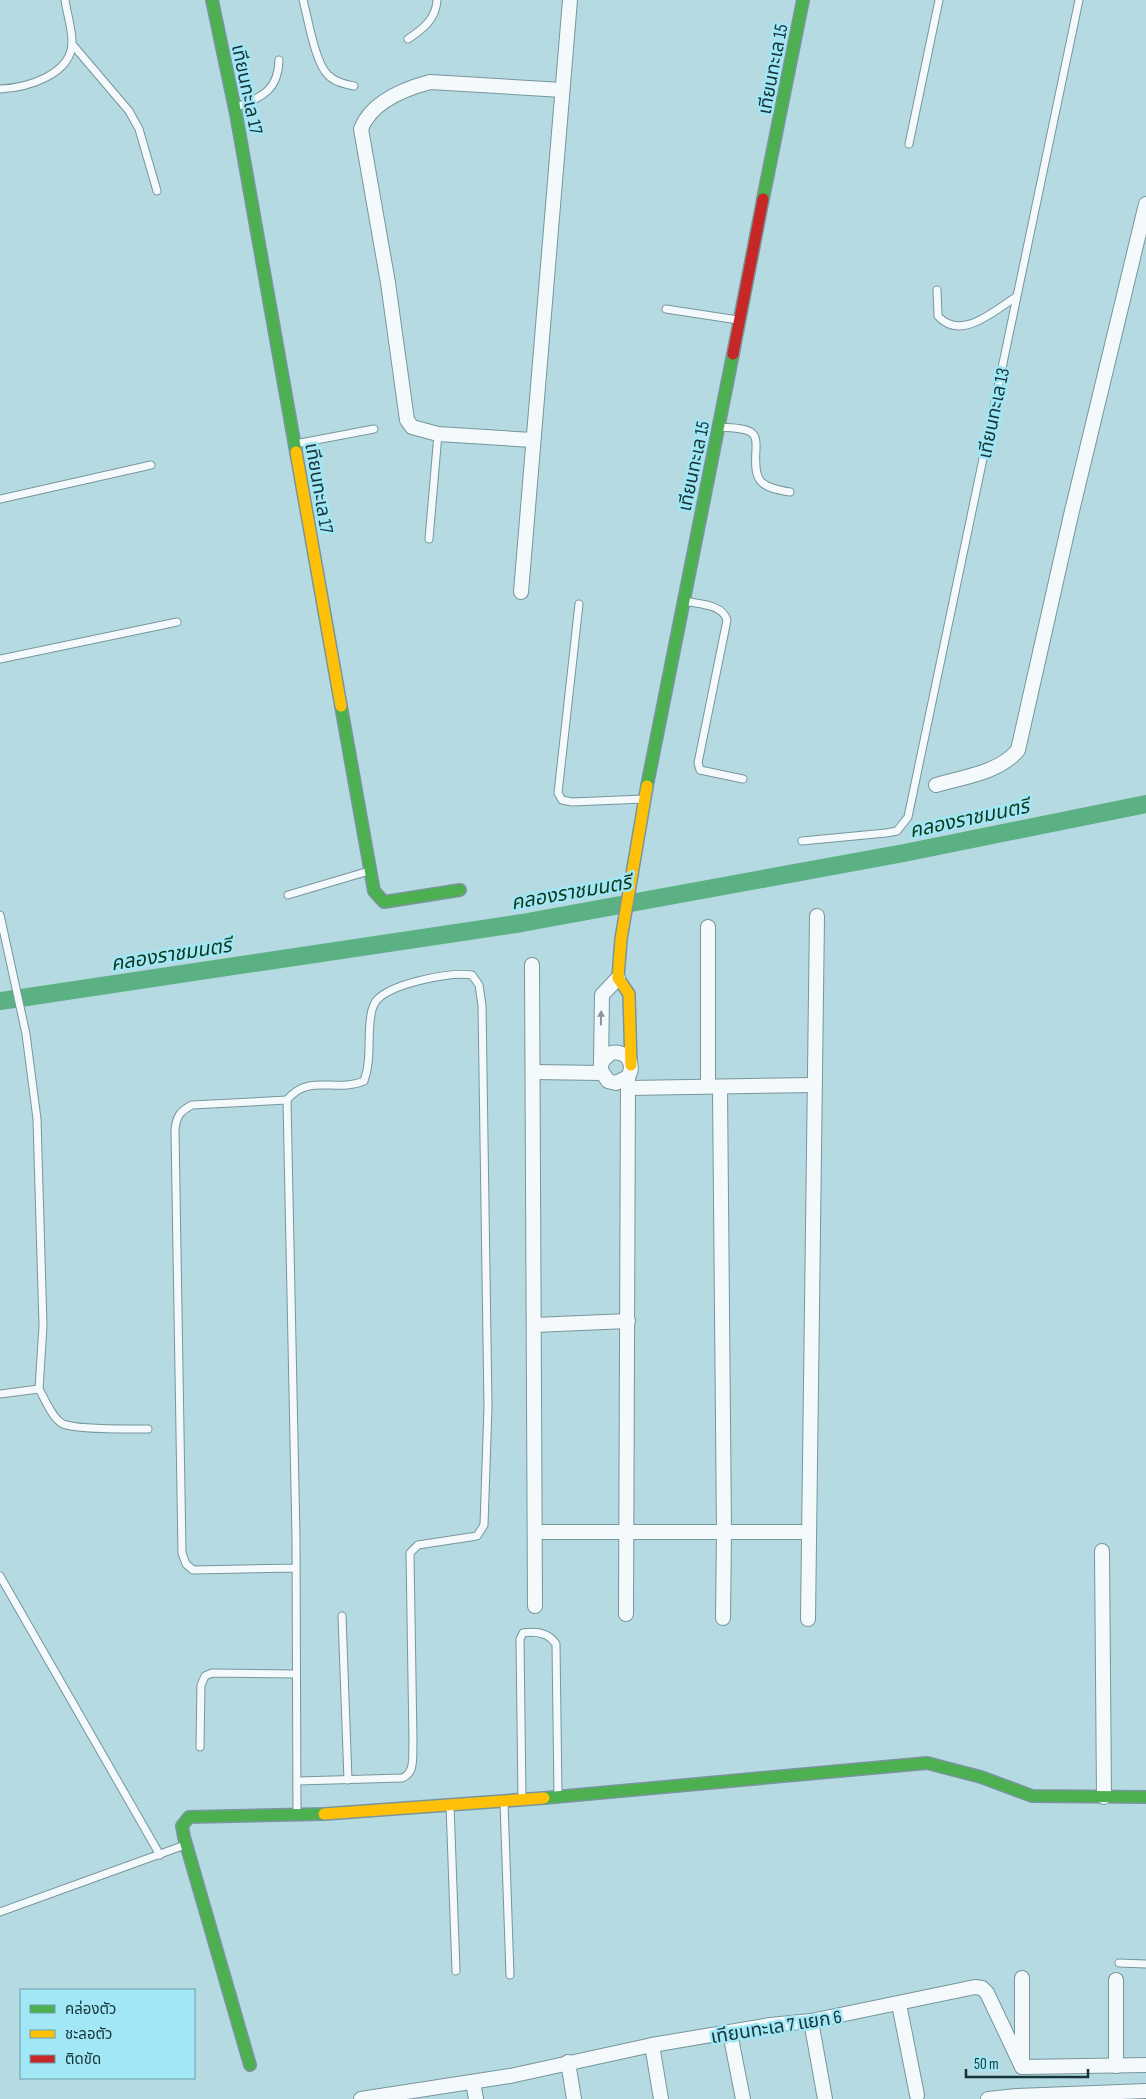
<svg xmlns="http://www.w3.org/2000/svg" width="1146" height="2099" font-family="'Sofia Sans Condensed','Noto Sans Thai',sans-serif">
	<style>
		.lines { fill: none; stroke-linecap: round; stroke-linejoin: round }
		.canal { stroke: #5cb184; stroke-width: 18 }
		.lane-casing { stroke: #78969c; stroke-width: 9 }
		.street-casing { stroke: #78969c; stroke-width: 16 }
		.fast-casing { stroke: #78969c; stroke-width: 14 }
		.slow-casing { stroke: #78969c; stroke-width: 14 }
		.jam-casing { stroke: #78969c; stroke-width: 14 }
		.lane { stroke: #f4f9fb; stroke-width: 7 }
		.street { stroke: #f4f9fb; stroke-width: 14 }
		.fast { stroke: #4caf50; stroke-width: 11 }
		.slow { stroke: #ffc107; stroke-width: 11 }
		.jam { stroke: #c62828; stroke-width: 11 }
		.oneway { fill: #86969a }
		.labels { text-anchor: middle; stroke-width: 5; stroke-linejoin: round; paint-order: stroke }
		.street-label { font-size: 19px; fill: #173439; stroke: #a2e7f5 }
		.water-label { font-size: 20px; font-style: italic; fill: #0d381c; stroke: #a2e7f5 }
	</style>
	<rect width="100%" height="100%" fill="#b5dae2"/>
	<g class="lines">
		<path class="canal" d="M 0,1001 L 522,923 L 904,853 L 1146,804"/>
		<g class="lane-casing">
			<g id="lane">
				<path d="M 303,0 C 308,18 315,63 328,75 C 335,82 345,84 354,86"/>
				<path d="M 408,39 C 423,29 436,19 437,0"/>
				<path d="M 72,44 L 129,111 L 139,129 L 157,191"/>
				<path d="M 0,89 C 26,88 72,75 72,42 C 72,28 67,14 65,0"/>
				<path d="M 235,108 C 261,97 278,92 279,60"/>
				<path d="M 909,144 L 939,0"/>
				<path d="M 937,290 L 938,316 C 961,342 995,310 1016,297"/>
				<path d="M 666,309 L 738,320"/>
				<path d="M 719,427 C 728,428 747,427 753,434 C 757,438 756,444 756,449 C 754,481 758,487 790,492"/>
				<path d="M 295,444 L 374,429"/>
				<path d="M 0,499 L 151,465"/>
				<path d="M 429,539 L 438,434"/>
				<path d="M 684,601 C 699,604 722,604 727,620 L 698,763 L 700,770 L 743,779"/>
				<path d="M 579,604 L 558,793 L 562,800 L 572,802 L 644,799"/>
				<path d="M 0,659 L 177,622"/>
				<path d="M 802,841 L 886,833 L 897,831 L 908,817 L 1079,0"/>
				<path d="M 288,895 L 369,871"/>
				<path d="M 0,915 L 26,1034 L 37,1119 L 43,1326 L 39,1389 L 0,1394"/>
				<path d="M 287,1100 C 308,1073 337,1093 364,1081 C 372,1060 367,1037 371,1015 C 371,1011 374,1004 376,1001 C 391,983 450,972 472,975 L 479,985 L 482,1005 L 488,1407 L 484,1525 L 477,1536 L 418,1545 L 410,1553 L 413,1742 C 412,1755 416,1773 402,1778 L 298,1781"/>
				<path d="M 39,1389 C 45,1399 52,1418 63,1424 C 77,1430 130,1429 148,1429"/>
				<path d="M 296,1568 L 193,1570 L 186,1564 L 182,1553 L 175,1130 C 176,1117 180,1111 192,1105 L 287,1100 L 296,1537 L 297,1815"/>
				<path d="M 0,1576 L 160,1855"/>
				<path d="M 342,1616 L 348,1780"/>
				<path d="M 200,1747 L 201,1685 L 205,1676 L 212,1673 L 295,1674"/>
				<path d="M 522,1800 L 520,1639 L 523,1633 C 536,1631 549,1633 556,1644 L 558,1796"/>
				<path d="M 504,1802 L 510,1975"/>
				<path d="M 450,1805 L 456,1971"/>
				<path d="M 0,1912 L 185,1845"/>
				<path d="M 1119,1963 L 1146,1964"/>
			</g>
		</g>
		<g class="street-casing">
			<g id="street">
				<path d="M 532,440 L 438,434 L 412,427 L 407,420 L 388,283 L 361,129 C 371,102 404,89 430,82 L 562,90"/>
				<path d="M 521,592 L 570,0"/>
				<path d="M 936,785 C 963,777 999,773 1018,750 L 1071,515 L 1146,204"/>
				<path d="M 708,927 L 708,1086"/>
				<path d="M 532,965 L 535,1606"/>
				<path d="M 601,1064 L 602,995 L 618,978"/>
				<path d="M 533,1072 L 602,1073"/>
				<path d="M 629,1088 L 815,1085"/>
				<path d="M 720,1088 L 724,1532 L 723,1618"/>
				<path d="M 534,1325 L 628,1321"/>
				<path d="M 535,1532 L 809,1532"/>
				<path d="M 1102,1551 L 1104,1797"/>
				<path d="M 626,1614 L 628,1077 C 636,1063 626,1050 611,1053 L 603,1060 L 600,1069 L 608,1081 L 616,1083 L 628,1077"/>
				<path d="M 808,1619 L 817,916"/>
				<path d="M 1022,1978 L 1022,2063"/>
				<path d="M 899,2004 L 917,2095"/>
				<path d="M 811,2021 L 825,2099"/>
				<path d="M 730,2033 L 743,2099"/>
				<path d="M 652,2045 L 661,2099"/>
				<path d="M 568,2062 L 574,2099"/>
				<path d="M 1116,2066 L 1116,1980"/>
				<path d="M 473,2082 L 476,2099"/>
				<path d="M 361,2099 L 510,2076 L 652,2045 L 770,2025 L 811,2021 L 975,1987 L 982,1988 L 987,1993 L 1022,2067 L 1146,2065"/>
				<path d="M 988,2099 L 1017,2096 L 1146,2091"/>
			</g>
		</g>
		<g class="fast-casing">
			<g id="fast">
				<path d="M 212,0 L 236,114 L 296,452"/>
				<path d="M 763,199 L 803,0"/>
				<path d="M 341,706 L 374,891 L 384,902 L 460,890"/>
				<path d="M 647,786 L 733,354"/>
				<path d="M 544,1798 L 927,1763 L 981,1777 L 1032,1796 L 1146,1797"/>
				<path d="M 250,2065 L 184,1837 L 182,1826 L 189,1817 L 324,1814"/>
			</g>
		</g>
		<g class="slow-casing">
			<g id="slow">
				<path d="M 296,452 L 341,706"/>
				<path d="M 631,1065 L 629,994 L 618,978 L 621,939 L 647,786"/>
				<path d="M 324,1814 L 544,1798"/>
			</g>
		</g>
		<g class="jam-casing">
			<path id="jam" d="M 733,354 L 763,199"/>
		</g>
		<use href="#lane" class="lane"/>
		<use href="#street" class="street"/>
		<use href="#fast" class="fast"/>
		<use href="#slow" class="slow"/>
		<use href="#jam" class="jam"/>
	</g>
	<defs><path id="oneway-solid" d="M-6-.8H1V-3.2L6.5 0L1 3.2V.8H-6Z" transform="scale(1.25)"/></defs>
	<use class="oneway" href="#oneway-solid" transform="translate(601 1018) rotate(-89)"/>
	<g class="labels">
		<g class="street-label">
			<text transform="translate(772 69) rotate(-79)" y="7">เทียนทะเล 15</text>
			<text transform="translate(248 89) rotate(78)" y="7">เทียนทะเล 17</text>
			<text transform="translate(993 413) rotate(-78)" y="7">เทียนทะเล 13</text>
			<text transform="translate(693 466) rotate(-78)" y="7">เทียนทะเล 15</text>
			<text transform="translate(320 488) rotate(80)" y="7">เทียนทะเล 17</text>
			<text transform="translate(776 2026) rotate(-9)" y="7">เทียนทะเล 7 แยก 6</text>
		</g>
		<g class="water-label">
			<text transform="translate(969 818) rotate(-12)" y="7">คลองราชมนตรี</text>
			<text transform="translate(571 892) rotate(-10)" y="7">คลองราชมนตรี</text>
			<text transform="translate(171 954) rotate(-9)" y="7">คลองราชมนตรี</text>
		</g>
	</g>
	<rect x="20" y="1989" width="175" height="90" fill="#a2e7f5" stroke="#6a9faa"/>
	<rect x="30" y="2005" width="25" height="8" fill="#4caf50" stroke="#6a9faa"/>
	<text x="65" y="2014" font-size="15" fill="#173439">คล่องตัว</text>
	<rect x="30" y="2030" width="25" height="8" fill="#ffc107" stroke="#6a9faa"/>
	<text x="65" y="2039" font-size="15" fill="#173439">ชะลอตัว</text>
	<rect x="30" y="2055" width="25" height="8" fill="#c62828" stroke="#6a9faa"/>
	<text x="65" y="2064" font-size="15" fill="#173439">ติดขัด</text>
	<path d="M966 2069v8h122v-8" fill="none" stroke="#173439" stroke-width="2.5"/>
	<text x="974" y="2069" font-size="15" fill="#173439" stroke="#a2e7f5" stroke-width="4" paint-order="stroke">50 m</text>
</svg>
